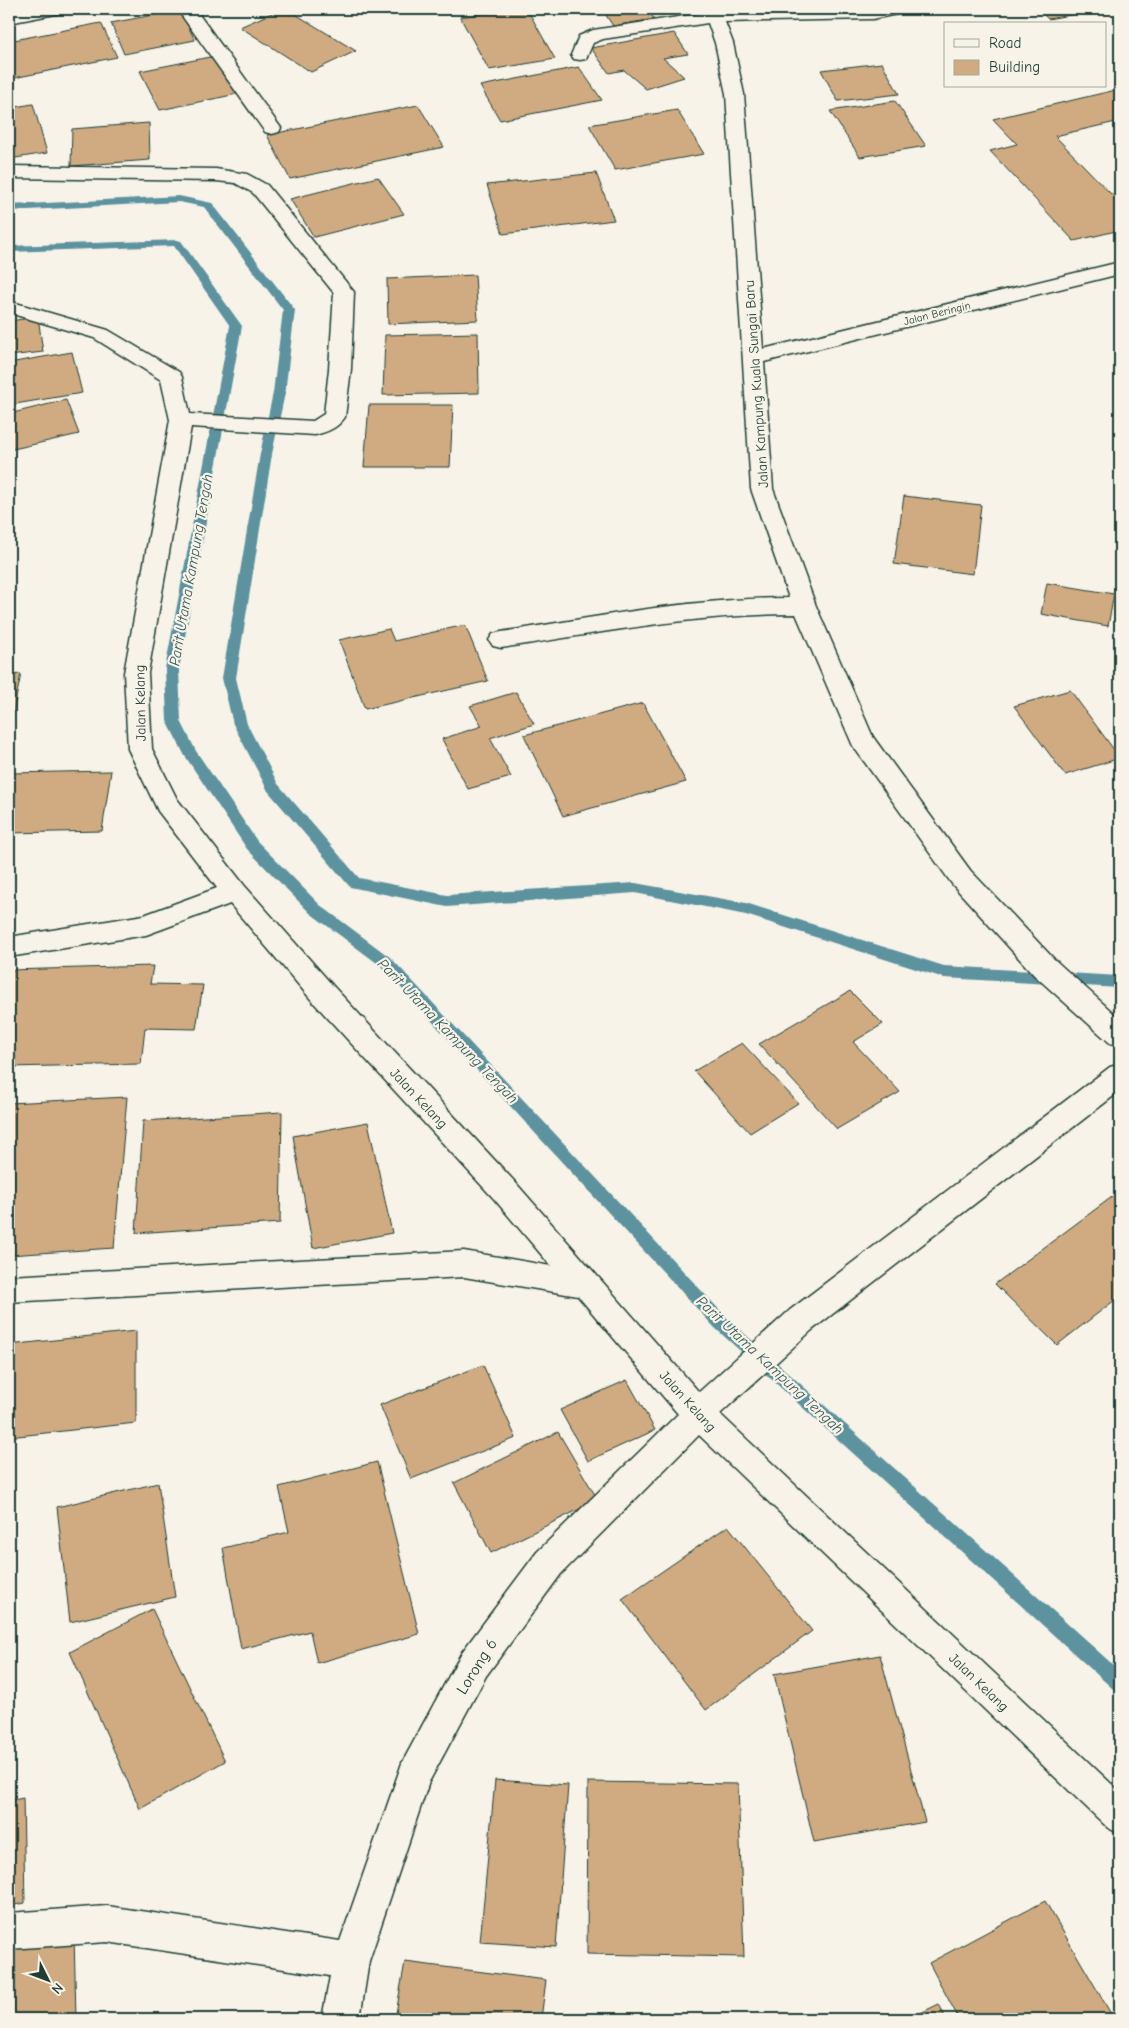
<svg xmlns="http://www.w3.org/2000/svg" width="1129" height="2028" font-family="'Comic Neue',sans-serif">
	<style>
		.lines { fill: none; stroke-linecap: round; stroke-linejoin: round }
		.stream { fill: #5d929f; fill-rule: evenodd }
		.building { fill: #d0ab82; stroke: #1f3d34 }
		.minor-casing { stroke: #1f3d34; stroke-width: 3 }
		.minor { fill: #f7f3e8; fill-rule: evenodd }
		.labels { text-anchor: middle; stroke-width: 4.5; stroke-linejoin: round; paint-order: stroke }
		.far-street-label { font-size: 11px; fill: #1f3d34; stroke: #f7f3e8 }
		.street-label { font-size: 14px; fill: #1f3d34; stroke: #f7f3e8 }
		.water-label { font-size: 15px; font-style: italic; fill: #345958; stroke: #f7f3e8 }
		.near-street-label { font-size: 16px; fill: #1f3d34; stroke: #f7f3e8 }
	</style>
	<rect width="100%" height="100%" fill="#f7f3e8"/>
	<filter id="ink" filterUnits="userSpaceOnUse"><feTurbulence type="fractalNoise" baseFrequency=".02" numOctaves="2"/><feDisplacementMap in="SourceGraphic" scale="10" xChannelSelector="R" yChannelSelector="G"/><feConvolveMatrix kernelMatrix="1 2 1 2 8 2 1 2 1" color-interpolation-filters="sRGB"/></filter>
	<g filter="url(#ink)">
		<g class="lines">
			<g class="stream">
				<path d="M 179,196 L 212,203 L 295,310 L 285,393 L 272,454 L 236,678 L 247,724 L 278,784 L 359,878 L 447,895 L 635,883 L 746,903 L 944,966 L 1120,976 L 1120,988 L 944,978 L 746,915 L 635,893 L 447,907 L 350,887 L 268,791 L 233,724 L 222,678 L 260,454 L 273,393 L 283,310 L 204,207 L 179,202 L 9,211 L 9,205 Z"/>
				<path d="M 177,240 L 181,241 L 242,326 L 179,669 L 181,721 L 196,751 L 257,841 L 320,905 L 391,958 L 727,1318 L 1120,1671 L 1120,1692 L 1113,1689 L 715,1328 L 381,966 L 310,913 L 247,849 L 185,756 L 167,721 L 165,669 L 230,326 L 174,246 L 9,252 L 9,246 Z"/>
			</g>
		</g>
		<g class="building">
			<path d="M 281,9 L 287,9 L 356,51 L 311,72 L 240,27 Z"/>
			<path d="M 512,9 L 527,9 L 555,59 L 489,70 L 460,17 Z"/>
			<path d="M 602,9 L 648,9 L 654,19 L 613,26 Z"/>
			<path d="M 1038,9 L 1103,9 L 1048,19 Z"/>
			<path d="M 180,10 L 195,40 L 124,54 L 111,23 Z"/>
			<path d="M 101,23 L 117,57 L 9,79 L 9,41 Z"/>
			<path d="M 674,33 L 688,54 L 663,58 L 684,77 L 646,89 L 624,70 L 609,73 L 591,48 Z"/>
			<path d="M 215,56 L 237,94 L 160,110 L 140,71 Z"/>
			<path d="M 882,63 L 899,94 L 838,101 L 821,70 Z"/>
			<path d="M 579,67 L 602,100 L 500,120 L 480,86 Z"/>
			<path d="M 1120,89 L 1120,121 L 1055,136 L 1111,194 L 1120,192 L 1120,230 L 1074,241 L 990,151 L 1017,144 L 993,119 Z"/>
			<path d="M 895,101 L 926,146 L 860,157 L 830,111 Z"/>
			<path d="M 33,104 L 47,153 L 9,159 L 9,108 Z"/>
			<path d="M 418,105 L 444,147 L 290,179 L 267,135 Z"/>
			<path d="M 677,110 L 704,154 L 615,170 L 589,125 Z"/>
			<path d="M 149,123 L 150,160 L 71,166 L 72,129 Z"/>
			<path d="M 596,173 L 614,220 L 503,234 L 487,185 Z"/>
			<path d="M 378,177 L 404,214 L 314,237 L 290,199 Z"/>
			<path d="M 475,275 L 478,320 L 388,324 L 387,279 Z"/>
			<path d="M 38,317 L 43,352 L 9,356 L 9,321 Z"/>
			<path d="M 478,333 L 479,393 L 383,395 L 385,335 Z"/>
			<path d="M 72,352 L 82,393 L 9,405 L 9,363 Z"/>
			<path d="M 66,400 L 79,434 L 9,450 L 9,414 Z"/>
			<path d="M 369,405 L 453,405 L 450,467 L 364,467 Z"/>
			<path d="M 904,496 L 981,505 L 973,574 L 894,564 Z"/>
			<path d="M 1047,583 L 1114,594 L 1108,626 L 1041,614 Z"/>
			<path d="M 465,625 L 488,681 L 365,709 L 339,640 L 389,629 L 394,641 Z"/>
			<path d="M 21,674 L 9,733 L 9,675 Z"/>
			<path d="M 1070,690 L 1120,758 L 1065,775 L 1014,706 Z"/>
			<path d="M 516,692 L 534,724 L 490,738 L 511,777 L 468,789 L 442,739 L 482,726 L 470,706 Z"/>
			<path d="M 643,703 L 686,782 L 563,816 L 524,735 Z"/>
			<path d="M 111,771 L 102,831 L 9,833 L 9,773 Z"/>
			<path d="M 153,966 L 150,984 L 203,985 L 196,1029 L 145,1028 L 141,1064 L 9,1067 L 9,970 Z"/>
			<path d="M 850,991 L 883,1024 L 853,1042 L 900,1092 L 837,1129 L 759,1044 Z"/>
			<path d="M 742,1043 L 798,1103 L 750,1133 L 694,1071 Z"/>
			<path d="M 127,1097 L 114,1248 L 9,1255 L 9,1103 Z"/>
			<path d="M 282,1112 L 280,1223 L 136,1233 L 143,1121 Z"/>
			<path d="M 368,1122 L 392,1233 L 313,1248 L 293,1136 Z"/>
			<path d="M 1120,1191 L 1120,1296 L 1057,1345 L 995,1284 Z"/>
			<path d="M 136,1331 L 136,1423 L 9,1437 L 9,1345 Z"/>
			<path d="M 483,1365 L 516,1438 L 411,1479 L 380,1405 Z"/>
			<path d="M 627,1380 L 655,1430 L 588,1461 L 560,1410 Z"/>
			<path d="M 558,1432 L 598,1500 L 491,1553 L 454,1483 Z"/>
			<path d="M 377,1462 L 419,1634 L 317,1663 L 310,1631 L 241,1649 L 223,1548 L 289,1532 L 279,1487 Z"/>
			<path d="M 158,1483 L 175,1597 L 70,1622 L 57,1507 Z"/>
			<path d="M 728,1526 L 812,1631 L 706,1710 L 622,1599 Z"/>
			<path d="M 152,1609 L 225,1761 L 140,1809 L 70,1652 Z"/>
			<path d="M 880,1655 L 925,1822 L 814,1842 L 774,1674 Z"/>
			<path d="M 495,1780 L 568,1785 L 556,1947 L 480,1942 Z"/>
			<path d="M 588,1782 L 738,1784 L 744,1957 L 587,1954 Z"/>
			<path d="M 23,1798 L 25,1903 L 9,1906 L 9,1801 Z"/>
			<path d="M 1045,1901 L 1114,2019 L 959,2019 L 929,1963 Z"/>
			<path d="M 74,1935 L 76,2019 L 9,2019 L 9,1947 Z"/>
			<path d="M 405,1962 L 546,1980 L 541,2019 L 395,2019 Z"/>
			<path d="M 939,2004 L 946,2019 L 908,2019 Z"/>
		</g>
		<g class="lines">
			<g class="minor-casing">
				<g id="minor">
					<path d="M 29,9 L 64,9 L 61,13 L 9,23 L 9,13 Z"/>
					<path d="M 177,9 L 195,9 L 281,128 L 279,132 L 272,134 L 265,132 Z"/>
					<path d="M 702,9 L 720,9 L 721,12 L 905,9 L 902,13 L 873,19 L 725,22 L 733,43 L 744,94 L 763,349 L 1120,262 L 1120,274 L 764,362 L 773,489 L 816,606 L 873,737 L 970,870 L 1054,959 L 1120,1019 L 1120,1046 L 1110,1043 L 1034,975 L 952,884 L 853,746 L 796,614 C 696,614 599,633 501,648 L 493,646 L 489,640 L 493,634 L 501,632 C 597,617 692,598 789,598 L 751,489 L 726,94 L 715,43 L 708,23 L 603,39 L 593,43 L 586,59 L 580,60 L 574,59 L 571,55 L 579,36 L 593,30 L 704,13 Z"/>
					<path d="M 9,166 L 216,169 L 247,174 L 267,185 L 354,292 L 351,369 L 345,417 C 338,428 327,432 315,435 L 191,427 L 148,673 L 152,749 L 177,799 L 244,885 L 334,987 L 515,1182 L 699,1392 L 790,1310 L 1110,1067 L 1120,1064 L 1120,1091 L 812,1330 L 720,1414 L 1120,1792 L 1120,1834 L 1108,1828 L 699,1435 L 561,1574 L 486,1676 L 429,1782 L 369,1961 L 360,2019 L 322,2019 L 330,1976 L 107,1942 L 9,1949 L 9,1913 L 107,1906 L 340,1941 L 402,1763 L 462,1652 L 537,1552 L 678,1414 L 578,1296 L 464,1277 L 9,1302 L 9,1276 L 464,1251 L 551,1266 L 495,1200 L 314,1003 L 230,904 L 146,935 L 9,957 L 9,937 L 144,915 L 217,888 L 158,811 L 128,749 L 124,673 L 170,420 L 161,380 L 94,338 L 9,313 L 9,301 L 108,330 L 179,372 L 182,377 L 190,414 L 313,421 L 324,414 L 329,369 L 334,293 L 253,193 L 235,183 L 216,181 L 9,178 Z"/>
				</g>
			</g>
			<use href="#minor" class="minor"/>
		</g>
	</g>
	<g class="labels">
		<g class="far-street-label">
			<text transform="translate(937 313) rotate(-14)" y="4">Jalan Beringin</text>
		</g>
		<g class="street-label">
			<text transform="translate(756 384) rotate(-94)" y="5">Jalan Kampung Kuala Sungai Baru</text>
			<text transform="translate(140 703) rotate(-91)" y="5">Jalan Kelang</text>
			<text transform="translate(419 1098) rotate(47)" y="5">Jalan Kelang</text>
			<text transform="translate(688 1401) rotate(48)" y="5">Jalan Kelang</text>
			<text transform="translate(979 1682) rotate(44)" y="5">Jalan Kelang</text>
		</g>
		<g class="water-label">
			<text transform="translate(191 570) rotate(-80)" y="5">Parit Utama Kampung Tengah</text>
			<text transform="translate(448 1031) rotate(46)" y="5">Parit Utama Kampung Tengah</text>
			<text transform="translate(770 1365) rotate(43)" y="5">Parit Utama Kampung Tengah</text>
		</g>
		<g class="near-street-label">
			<text transform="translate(476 1666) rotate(-58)" y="6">Lorong 6</text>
		</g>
	</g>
	<rect width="1129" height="2028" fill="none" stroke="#f7f3e8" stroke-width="30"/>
	<rect x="15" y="15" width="1099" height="1998" fill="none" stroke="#1f3d34" stroke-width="2" filter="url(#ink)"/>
	<rect x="944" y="22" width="162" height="65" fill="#f7f3e8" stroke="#a1aaa0"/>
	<rect x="954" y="39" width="25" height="8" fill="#f7f3e8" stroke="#a1aaa0"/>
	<text x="989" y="48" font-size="15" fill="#1f3d34">Road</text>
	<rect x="954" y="60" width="25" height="15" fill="#d0ab82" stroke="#a1aaa0"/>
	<text x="989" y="72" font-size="15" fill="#1f3d34">Building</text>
	<g transform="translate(48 1980) rotate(132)" stroke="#f7f3e8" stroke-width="4" paint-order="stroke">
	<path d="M0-4L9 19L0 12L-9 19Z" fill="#1f3d34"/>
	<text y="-8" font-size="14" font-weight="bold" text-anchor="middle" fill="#1f3d34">N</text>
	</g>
</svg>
